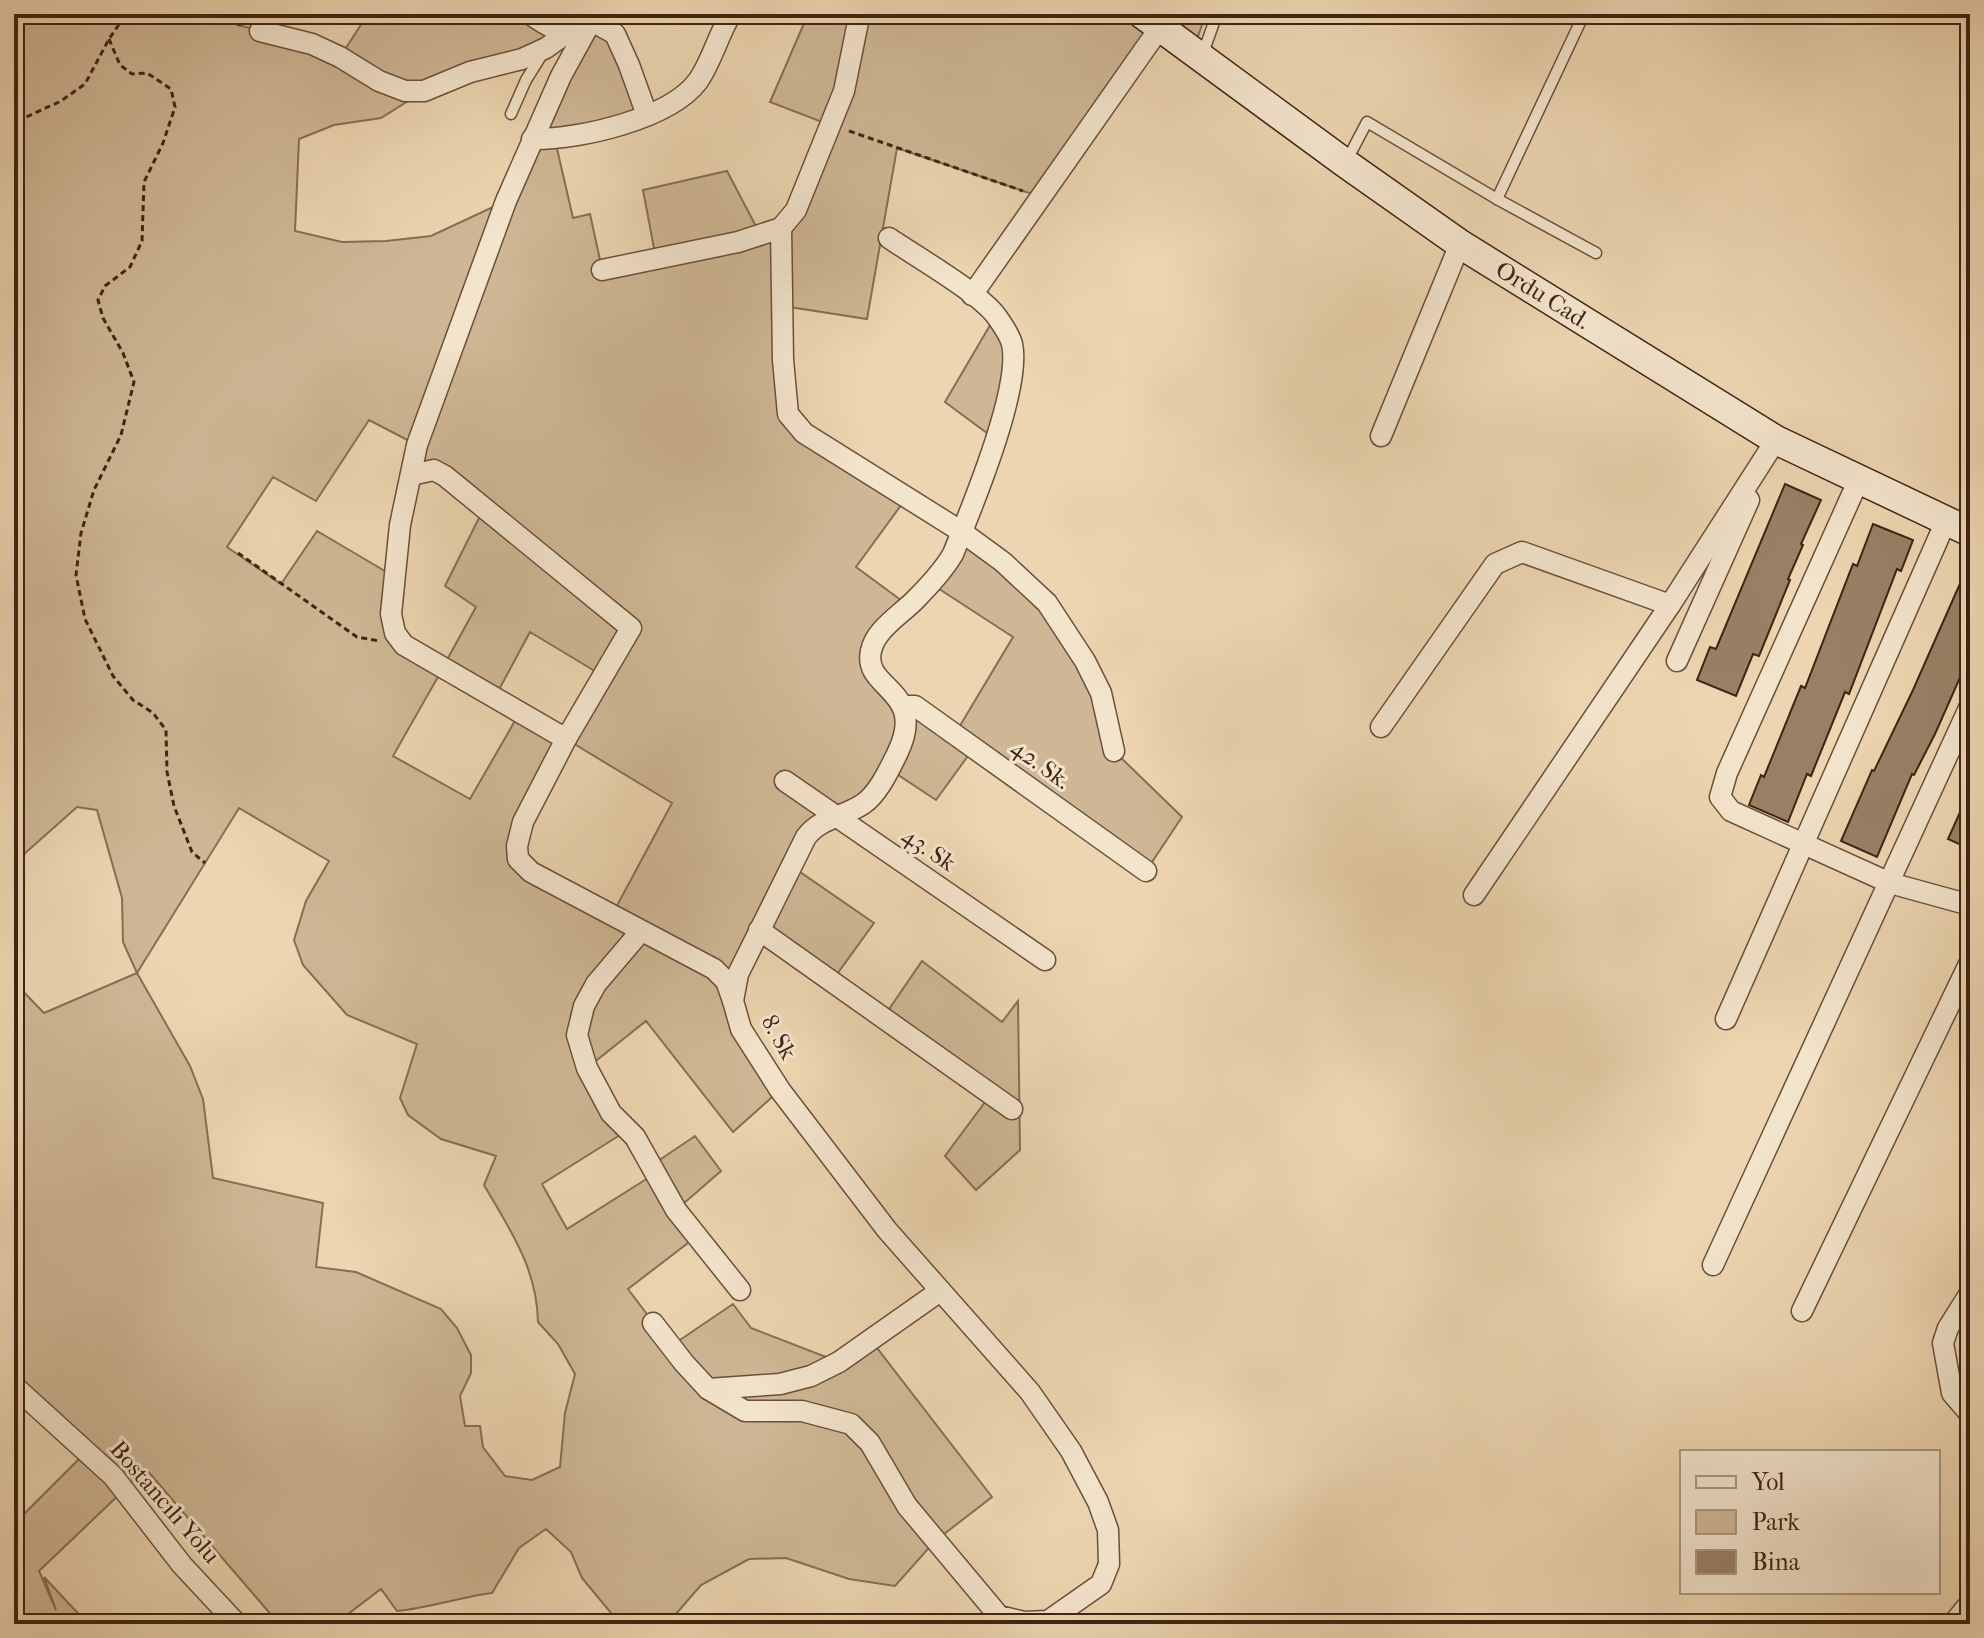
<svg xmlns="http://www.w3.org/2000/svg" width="1984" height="1638" font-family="'IM FELL French Canon',serif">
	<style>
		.green { fill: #cfb795; stroke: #876e54; stroke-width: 2; fill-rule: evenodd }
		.building { fill: #998065; stroke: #3f2413; stroke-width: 2 }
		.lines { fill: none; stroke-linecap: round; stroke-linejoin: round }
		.lane-casing { stroke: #6a503a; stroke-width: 13 }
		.street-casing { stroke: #6a503a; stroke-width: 23 }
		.secondary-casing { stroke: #3f2413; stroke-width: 31 }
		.path { stroke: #3f2413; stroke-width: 3; stroke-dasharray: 6 4; stroke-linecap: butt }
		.lane { stroke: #f3e4cc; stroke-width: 10 }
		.street { stroke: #f3e4cc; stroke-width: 20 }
		.secondary { stroke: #f3e4cc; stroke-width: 28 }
		.labels { text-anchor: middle; stroke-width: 6; stroke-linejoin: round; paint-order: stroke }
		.street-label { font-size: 24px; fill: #3f2413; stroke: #f3e4cc }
	</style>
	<rect width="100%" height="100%" fill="#ecd5b0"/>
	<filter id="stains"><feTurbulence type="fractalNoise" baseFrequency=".0025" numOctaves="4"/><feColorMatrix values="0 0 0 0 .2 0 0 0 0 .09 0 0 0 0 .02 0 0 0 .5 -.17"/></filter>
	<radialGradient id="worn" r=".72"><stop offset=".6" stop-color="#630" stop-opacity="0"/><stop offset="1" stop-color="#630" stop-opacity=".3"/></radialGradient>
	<g class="green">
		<path d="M 14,14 L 229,14 L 227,22 L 312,44 L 340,57 L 368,14 L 530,14 L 571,30 L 424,91 L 381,118 L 334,125 L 299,139 L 295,231 L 342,242 L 386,241 L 431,236 L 506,201 L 561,76 L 602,25 L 647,115 L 555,140 L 573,218 L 590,214 L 602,269 L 656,259 L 643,190 L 727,171 L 760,234 L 781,228 L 830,125 L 770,102 L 808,14 L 1206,14 L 1193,50 L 1161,27 L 1041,197 L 897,148 L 867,319 L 783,306 L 788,414 L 907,497 L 856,567 L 909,606 L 879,633 L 875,671 L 955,734 L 1013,637 L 930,583 L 962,532 L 1003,562 L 1085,661 L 1114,751 L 1182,817 L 1146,871 L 973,749 L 936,800 L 889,769 L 878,786 L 830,819 L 790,865 L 874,923 L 832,981 L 760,930 L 733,1001 L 780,1090 L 733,1132 L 646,1021 L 587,1068 L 628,1130 L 542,1184 L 567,1229 L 656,1173 L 652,1165 L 695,1136 L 721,1171 L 676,1210 L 697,1236 L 628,1289 L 671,1346 L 733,1304 L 751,1328 L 839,1362 L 870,1339 L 992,1497 L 935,1541 L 895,1586 L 849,1579 L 786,1558 L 749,1559 L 701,1585 L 676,1614 L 627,1624 L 611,1613 L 582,1578 L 571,1552 L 546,1529 L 519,1548 L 492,1593 C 460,1597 430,1608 397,1611 L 381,1589 L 335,1624 L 279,1624 L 146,1469 L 39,1571 L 56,1610 L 44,1577 L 88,1624 L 14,1624 L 14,1524 L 86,1452 L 14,1386 L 14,982 L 44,1013 L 137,973 L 123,942 L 122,898 L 97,810 L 77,807 L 14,863 ZM 369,420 L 417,445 L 422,471 L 484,508 L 445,586 L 476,607 L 443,667 L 395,633 L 395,577 L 317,531 L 281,584 L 227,547 L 273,477 L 316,501 ZM 530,632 L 603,676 L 566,739 L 520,712 L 470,799 L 393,756 L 443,668 L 495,697 ZM 566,739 L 672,803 L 612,915 L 531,872 L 523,826 ZM 239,808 L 329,861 L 306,901 L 294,940 L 303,965 L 347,1015 L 417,1044 L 400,1098 L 408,1115 L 441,1139 L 496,1156 L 484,1185 C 510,1230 537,1268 538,1322 L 558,1344 L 575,1374 L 565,1413 L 560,1467 L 532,1480 L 505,1476 L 483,1447 L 480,1426 L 465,1426 L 460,1396 L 471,1373 L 471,1355 L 457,1328 L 441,1309 L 356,1272 L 316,1267 L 323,1203 L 213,1178 L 203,1099 L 190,1066 L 137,973 Z"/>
		<path d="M 996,315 L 1012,343 L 995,439 L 945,402 Z"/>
		<path d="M 922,961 L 1002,1022 L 1018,1001 L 1020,1150 L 976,1190 L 945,1156 L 991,1094 L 883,1018 Z"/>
	</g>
	<g class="building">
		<path d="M 1785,484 L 1821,500 L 1801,544 L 1803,545 L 1788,579 L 1790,580 L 1759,656 L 1753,654 L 1736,696 L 1697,680 L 1710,647 L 1716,649 Z"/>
		<path d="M 1873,524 L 1913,540 L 1901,571 L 1897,569 L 1849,694 L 1845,692 L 1811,776 L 1807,774 L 1788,822 L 1749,805 L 1761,775 L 1764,777 L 1801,686 L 1805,688 L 1853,564 L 1857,566 Z"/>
		<path d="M 1970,561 L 1970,655 L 1935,734 L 1914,775 L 1912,774 L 1877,857 L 1841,841 L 1872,770 L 1874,771 L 1913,690 Z"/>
		<path d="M 1970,790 L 1970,849 L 1948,839 Z"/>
	</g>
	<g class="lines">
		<g class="lane-casing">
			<g id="lane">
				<path d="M 1203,53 L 1217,14"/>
				<path d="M 511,114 L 526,80 L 541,56"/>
				<path d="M 1346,162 L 1367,122 L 1497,199 L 1596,253"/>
				<path d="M 1497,199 L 1584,14"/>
			</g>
		</g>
		<g class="street-casing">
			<g id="street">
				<path d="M 530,14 C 544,24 559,35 576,27"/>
				<path d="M 590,20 L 615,34 L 629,65 L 647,115"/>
				<path d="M 260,31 L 312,44 L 340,57 L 379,81 L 405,91 L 424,91 L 470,72 L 522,59 L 546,48 L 571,30"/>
				<path d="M 532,139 C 578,140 670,119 698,81 C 712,61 718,35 731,14"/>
				<path d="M 781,228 L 783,360 L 788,414 L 804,433 L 962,532 L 1003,562 L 1047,603 L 1085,661 L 1101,693 L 1114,751"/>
				<path d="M 602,270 L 738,242 L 781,228 L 796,210 L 844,91 L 858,22 L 856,14"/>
				<path d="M 972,295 L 1161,26"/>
				<path d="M 1381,436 L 1460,244"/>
				<path d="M 411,475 L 434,470 L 445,476 L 631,628 L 566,739 L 523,822 L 517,846 L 518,859 L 531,872 L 714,969 L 726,981 L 733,1001"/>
				<path d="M 1859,479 L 1727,773 L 1720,797 L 1731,811 L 1890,883 L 1970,905"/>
				<path d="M 1677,661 L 1749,500"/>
				<path d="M 903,706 L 915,706 L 1146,871"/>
				<path d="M 1381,727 L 1495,564 L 1522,552 L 1670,605"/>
				<path d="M 566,739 L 404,645 L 395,633 L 391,614 L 400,525 L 417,445 L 506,201 L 561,76 L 595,14"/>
				<path d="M 785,781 L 1045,960"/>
				<path d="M 1474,895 L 1670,605 L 1776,440"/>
				<path d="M 759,930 L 1012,1109"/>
				<path d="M 641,931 L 596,984 L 584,1006 L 577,1035 L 587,1068 L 611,1113 L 635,1137 L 676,1210 L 740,1290"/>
				<path d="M 1726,1019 L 1946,521"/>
				<path d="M 1713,1265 L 1970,706"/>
				<path d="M 1970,1293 L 1948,1328 L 1943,1343 L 1952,1393 L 1970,1414"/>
				<path d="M 1802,1311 L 1970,962"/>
				<path d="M 653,1323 L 684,1363 L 708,1389 L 745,1411 L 802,1411 L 851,1424 L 870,1443 L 907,1506 L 999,1616 L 1024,1622 L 1048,1621 L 1101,1584 L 1109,1564 L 1108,1530 L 1098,1502 L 1071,1451 L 1030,1392 L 887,1230 L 780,1090 L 741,1029 L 733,1001 L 738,974 L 806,837 C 820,818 844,817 863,804 C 878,794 889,770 897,754 C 929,689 862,690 871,651 C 875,630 900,615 914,601 C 928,587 943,571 953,554 C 971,509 1022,388 1012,344 C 1010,336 1002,324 997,317 C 980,293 915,256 889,238"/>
				<path d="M 14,1386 L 113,1476 L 182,1565 L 237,1624"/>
				<path d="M 708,1389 L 780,1384 L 811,1376 L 839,1362 L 940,1291"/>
				<path d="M 1953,1624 L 1970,1603"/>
			</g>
		</g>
		<g class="secondary-casing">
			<path id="secondary" d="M 1142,14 L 1345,163 L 1460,244 L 1776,440 L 1970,532"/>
		</g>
		<g class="path">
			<path d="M 199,14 L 241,25"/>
			<path d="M 109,39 L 120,65 L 132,74 L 147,73 L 171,89 L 175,107 L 163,143 L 144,182 L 142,241 L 130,267 L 105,286 L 98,300 L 103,318 L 123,353 L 134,382 L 121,435 L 94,490 L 81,533 L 76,575 L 85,619 L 113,676 L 133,700 L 153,713 L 166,730 L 167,772 L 174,806 L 192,852 L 205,863"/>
			<path d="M 849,131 L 1023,191"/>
			<path d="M 14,132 L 24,118 L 61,101 L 85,84 L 109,39 L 126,14"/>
			<path d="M 238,553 L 357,637 L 379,641"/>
		</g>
		<use href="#lane" class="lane"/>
		<use href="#street" class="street"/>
		<use href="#secondary" class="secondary"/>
	</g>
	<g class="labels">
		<g class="street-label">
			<text transform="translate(1543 295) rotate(32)" y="8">Ordu Cad.</text>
			<text transform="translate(1041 764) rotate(36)" y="8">42. Sk.</text>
			<text transform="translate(929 849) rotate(34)" y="8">43. Sk</text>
			<text transform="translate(779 1037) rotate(60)" y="8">8. Sk</text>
			<text transform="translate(165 1502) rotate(49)" y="8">Bostancılı Yolu</text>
		</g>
	</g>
	<rect width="1984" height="1638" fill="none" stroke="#ecd5b0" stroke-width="48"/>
	<rect x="16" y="16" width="1952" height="1606" fill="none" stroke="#3f2413" stroke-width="4"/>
	<rect x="24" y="24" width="1936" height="1590" fill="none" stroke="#3f2413" stroke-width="2"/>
	<rect x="1680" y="1450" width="260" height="144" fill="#f3e4cc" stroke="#ab9782" stroke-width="2"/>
	<rect x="1696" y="1476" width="40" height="12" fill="#f3e4cc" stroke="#ab9782" stroke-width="2"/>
	<text x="1752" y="1490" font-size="24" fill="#3f2413">Yol</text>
	<rect x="1696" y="1510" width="40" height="24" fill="#cfb795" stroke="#ab9782" stroke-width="2"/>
	<text x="1752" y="1530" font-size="24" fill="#3f2413">Park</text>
	<rect x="1696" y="1550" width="40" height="24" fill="#998065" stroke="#ab9782" stroke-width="2"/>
	<text x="1752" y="1570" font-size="24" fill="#3f2413">Bina</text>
	<rect width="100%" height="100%" filter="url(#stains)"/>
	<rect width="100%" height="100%" fill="url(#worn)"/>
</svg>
